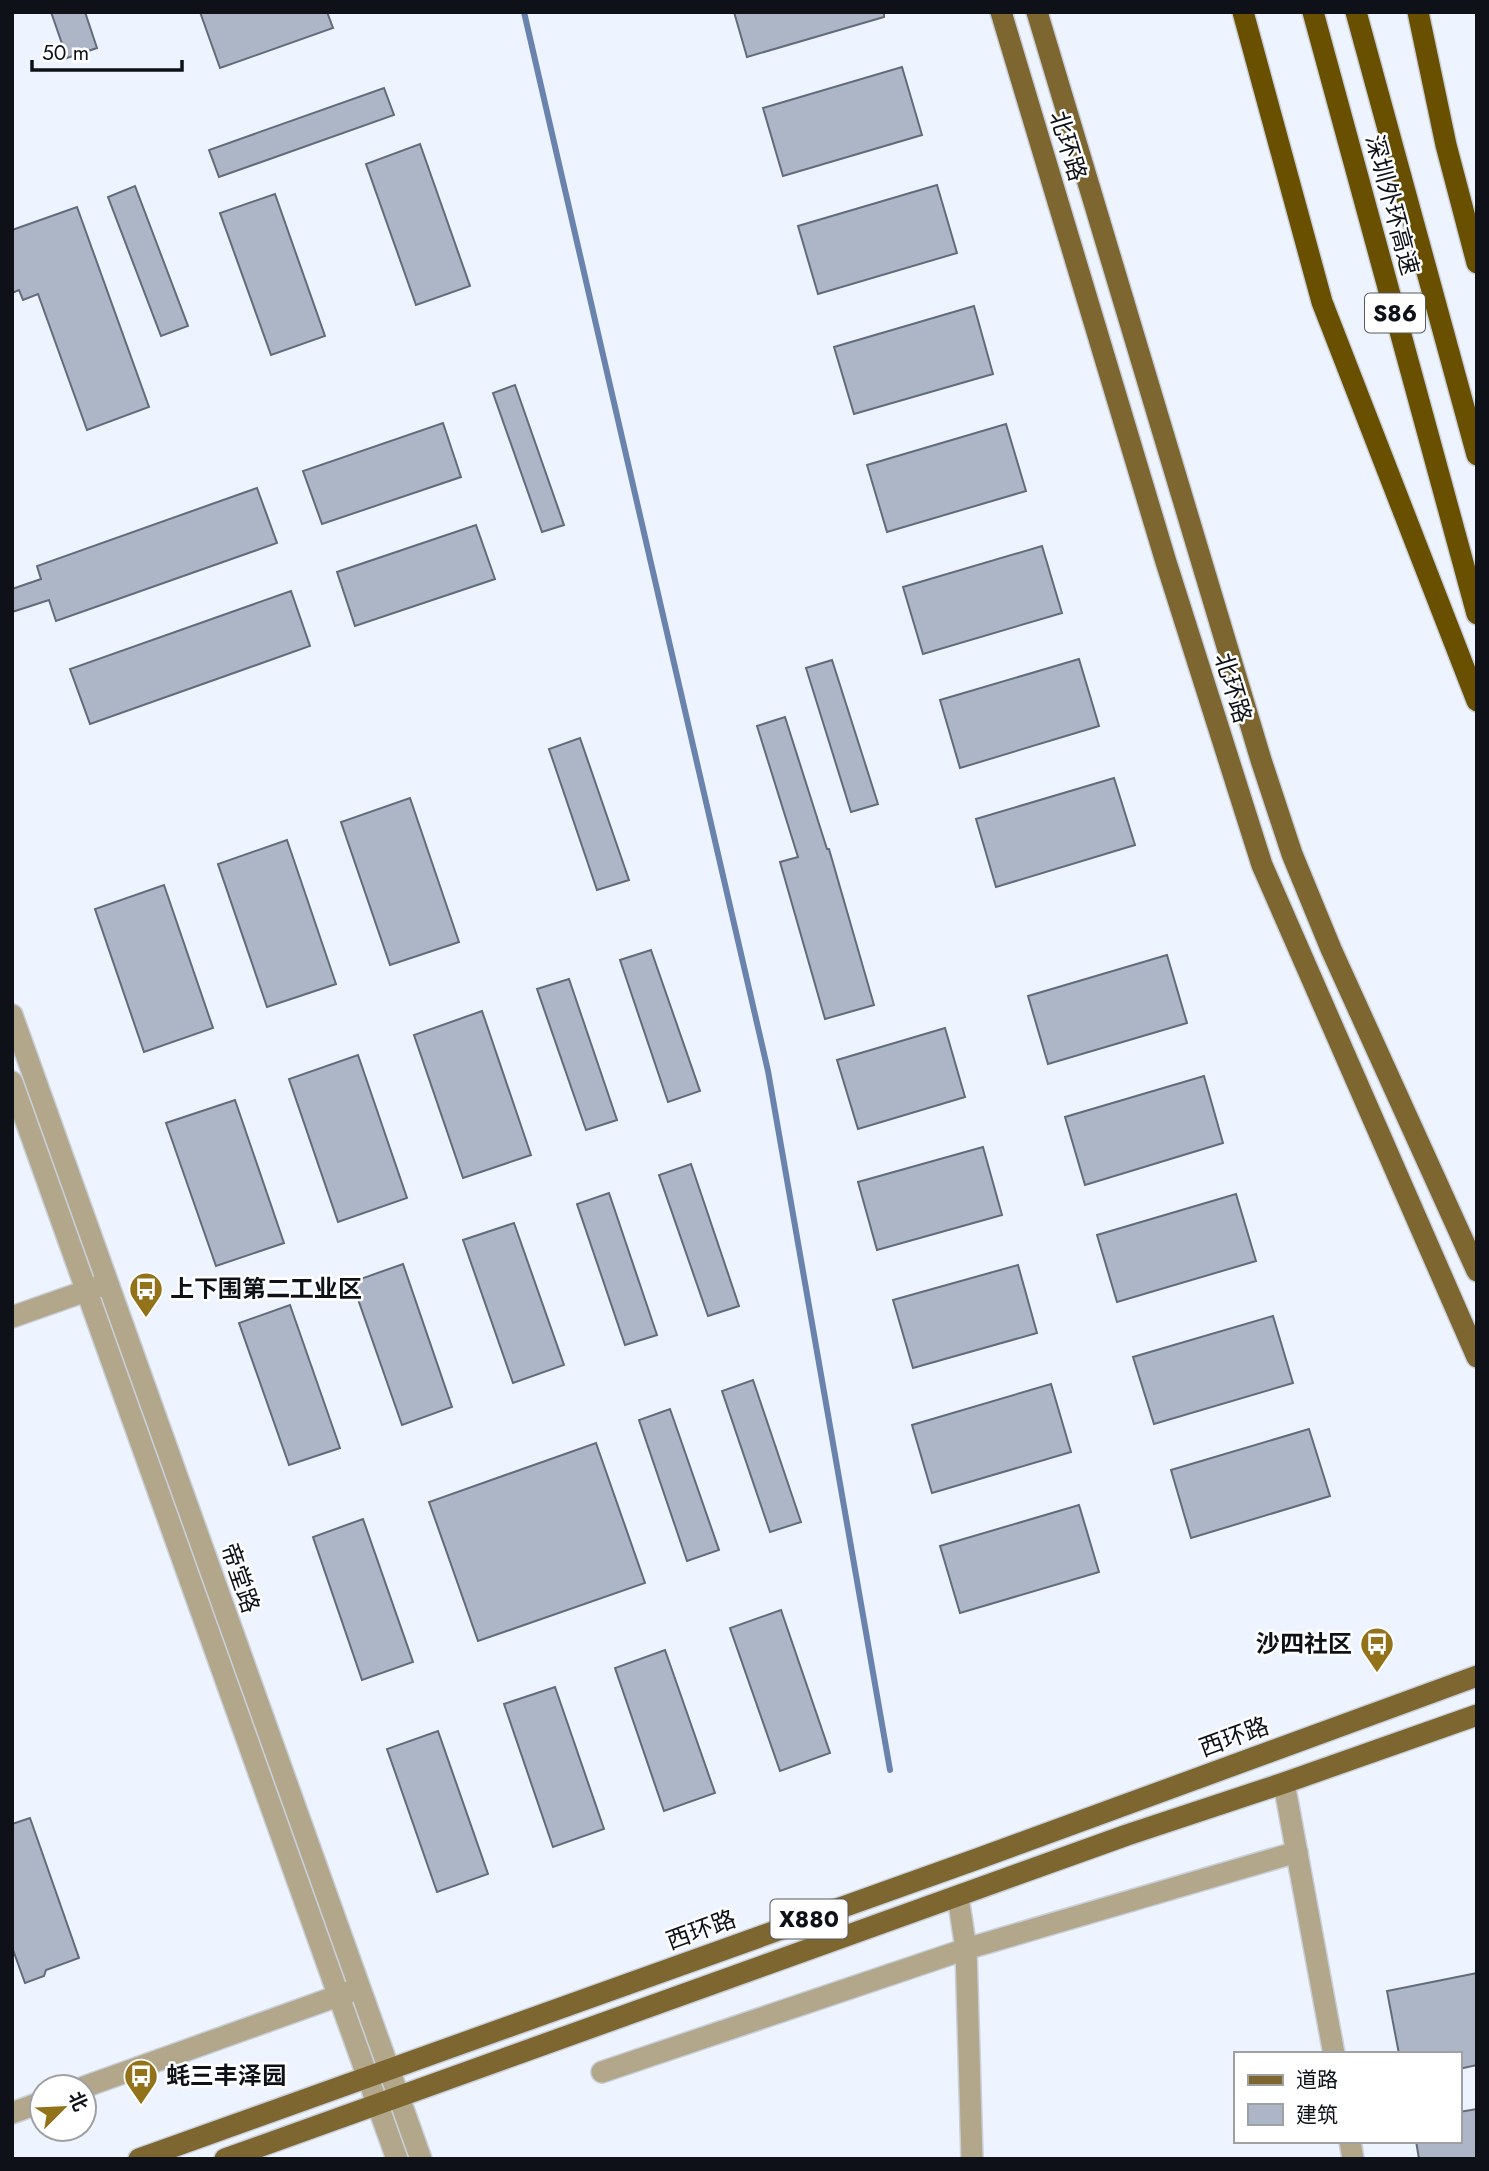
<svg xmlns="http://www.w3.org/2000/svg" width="1489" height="2171" font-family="Jost,'Noto Sans SC',sans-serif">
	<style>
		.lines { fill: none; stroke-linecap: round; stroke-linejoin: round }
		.stream { stroke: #6a83ad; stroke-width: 6 }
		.building { fill: #acb6c7; stroke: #626b7b; stroke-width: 2 }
		.minor-casing { stroke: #c9d0da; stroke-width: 24 }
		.major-casing { stroke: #c9d0da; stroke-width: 24 }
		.highway-casing { stroke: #c9d0da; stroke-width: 24 }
		.minor { stroke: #b3a78b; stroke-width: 21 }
		.major { stroke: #7d6630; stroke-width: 21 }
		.highway { stroke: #694f00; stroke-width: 21 }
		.labels { text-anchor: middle; stroke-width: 5; stroke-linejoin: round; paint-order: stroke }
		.shield { fill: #fff; stroke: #56595d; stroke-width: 2 }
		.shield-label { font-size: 23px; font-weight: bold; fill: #0e1218 }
		.street-label { font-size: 24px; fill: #0e1218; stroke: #fff }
		.poi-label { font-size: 24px; font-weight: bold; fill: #0e1218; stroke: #fff; text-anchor: start }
	</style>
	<rect width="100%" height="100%" fill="#edf4ff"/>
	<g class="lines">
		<path class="stream" d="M 524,12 L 768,1071 L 890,1770"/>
	</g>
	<g class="building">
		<path d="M 51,12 L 85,12 L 97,48 L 67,58 Z"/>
		<path d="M 200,12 L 327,12 L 333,28 L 220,68 Z"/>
		<path d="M 734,12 L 884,12 L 884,17 L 747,57 Z"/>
		<path d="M 902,67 L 922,135 L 783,176 L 763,108 Z"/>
		<path d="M 384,88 L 394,115 L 219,177 L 209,150 Z"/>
		<path d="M 420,144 L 470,286 L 416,305 L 366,164 Z"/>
		<path d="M 937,185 L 957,253 L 818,294 L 798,226 Z"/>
		<path d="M 135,186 L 188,326 L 161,336 L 108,197 Z"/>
		<path d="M 275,194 L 325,336 L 271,355 L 220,213 Z"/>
		<path d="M 77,207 L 149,407 L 87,430 L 38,294 L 23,300 L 19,290 L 12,293 L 12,230 Z"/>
		<path d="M 974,306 L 993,374 L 854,414 L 834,347 Z"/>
		<path d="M 515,385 L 564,525 L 542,532 L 493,393 Z"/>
		<path d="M 443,423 L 461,477 L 322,524 L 303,471 Z"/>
		<path d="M 1006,424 L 1026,491 L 887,532 L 867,465 Z"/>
		<path d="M 257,488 L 277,543 L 56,621 L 49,600 L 12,612 L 12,589 L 41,579 L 37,566 Z"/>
		<path d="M 476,525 L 495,579 L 355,626 L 337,572 Z"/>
		<path d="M 1042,546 L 1062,613 L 923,654 L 903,587 Z"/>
		<path d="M 291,591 L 310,646 L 90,724 L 70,669 Z"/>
		<path d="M 1079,659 L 1099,726 L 960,768 L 940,700 Z"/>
		<path d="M 832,660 L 878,804 L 851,812 L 806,668 Z"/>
		<path d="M 785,717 L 827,849 L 829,849 L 874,1005 L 825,1019 L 780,862 L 798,857 L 757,726 Z"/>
		<path d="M 580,738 L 629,880 L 597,890 L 549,749 Z"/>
		<path d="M 1114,778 L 1135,845 L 996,887 L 976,819 Z"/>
		<path d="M 410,798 L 459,942 L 390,965 L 341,822 Z"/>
		<path d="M 287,840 L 336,984 L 267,1007 L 218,864 Z"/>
		<path d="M 164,885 L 213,1028 L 144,1052 L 95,909 Z"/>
		<path d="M 651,950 L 700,1091 L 668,1102 L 620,960 Z"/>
		<path d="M 1167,955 L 1187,1023 L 1048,1064 L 1028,996 Z"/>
		<path d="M 569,979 L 617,1120 L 586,1130 L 537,989 Z"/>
		<path d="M 482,1011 L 531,1155 L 463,1178 L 414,1035 Z"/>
		<path d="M 945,1028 L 965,1097 L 858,1129 L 837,1060 Z"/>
		<path d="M 358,1055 L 407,1198 L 338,1222 L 289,1079 Z"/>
		<path d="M 1204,1076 L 1223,1143 L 1085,1185 L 1065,1117 Z"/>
		<path d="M 235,1100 L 284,1243 L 216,1266 L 166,1123 Z"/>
		<path d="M 983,1147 L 1002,1215 L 877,1250 L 858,1182 Z"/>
		<path d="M 691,1164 L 739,1306 L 708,1316 L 659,1175 Z"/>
		<path d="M 609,1193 L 657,1335 L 625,1345 L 577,1204 Z"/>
		<path d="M 1236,1194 L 1256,1261 L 1117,1302 L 1097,1235 Z"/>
		<path d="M 514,1223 L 564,1365 L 513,1383 L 463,1240 Z"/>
		<path d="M 403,1264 L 452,1407 L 402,1425 L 352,1282 Z"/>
		<path d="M 1018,1265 L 1037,1333 L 913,1368 L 893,1300 Z"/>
		<path d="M 290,1305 L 340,1448 L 289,1465 L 239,1323 Z"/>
		<path d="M 1273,1316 L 1293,1383 L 1154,1424 L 1133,1357 Z"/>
		<path d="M 753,1380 L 801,1522 L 770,1532 L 722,1391 Z"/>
		<path d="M 1051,1384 L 1071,1452 L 932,1493 L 912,1425 Z"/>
		<path d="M 670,1409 L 719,1550 L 687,1561 L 639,1420 Z"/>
		<path d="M 1309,1429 L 1330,1496 L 1191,1538 L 1171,1470 Z"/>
		<path d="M 596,1443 L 645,1583 L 478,1641 L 429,1502 Z"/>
		<path d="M 1079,1505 L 1099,1572 L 960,1613 L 940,1546 Z"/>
		<path d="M 363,1519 L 413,1662 L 362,1680 L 313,1537 Z"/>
		<path d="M 781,1610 L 830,1753 L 780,1771 L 730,1628 Z"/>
		<path d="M 665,1650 L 715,1793 L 664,1811 L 615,1668 Z"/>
		<path d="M 555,1687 L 604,1829 L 553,1847 L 504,1704 Z"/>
		<path d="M 438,1731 L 488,1874 L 437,1892 L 387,1749 Z"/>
		<path d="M 30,1818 L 79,1958 L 46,1970 L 44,1976 L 25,1983 L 12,1947 L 12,1824 Z"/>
		<path d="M 1477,1973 L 1477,2065 L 1459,2069 L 1459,2054 L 1399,2054 L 1387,1991 Z"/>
		<path d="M 1477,2109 L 1477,2159 L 1419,2159 L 1416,2141 L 1459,2141 L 1459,2112 Z"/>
	</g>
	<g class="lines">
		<g class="minor-casing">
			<g id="minor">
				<path d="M 12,1015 L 421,2159"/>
				<path d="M 12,1082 L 397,2159"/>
				<path d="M 12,1317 L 100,1286"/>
				<path d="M 1284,1783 L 1334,2054"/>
				<path d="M 958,1897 L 966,1949 L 972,2159"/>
				<path d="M 602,2072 L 966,1949 L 1297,1852"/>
				<path d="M 84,2087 L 349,1992"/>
				<path d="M 12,2113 L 42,2102"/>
				<path d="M 1350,2141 L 1353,2159"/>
			</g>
		</g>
		<g class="major-casing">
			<g id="major">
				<path d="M 1001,12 L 1166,562 L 1262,865 L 1477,1357"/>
				<path d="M 1037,12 L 1261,760 L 1292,854 L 1331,949 L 1477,1271"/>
				<path d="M 139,2159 L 977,1859 L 1477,1676"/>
				<path d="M 225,2159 L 1127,1835 L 1284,1783 L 1477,1715"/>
			</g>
		</g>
		<g class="highway-casing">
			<g id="highway">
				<path d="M 1243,12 L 1322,302 L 1477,701"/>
				<path d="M 1313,12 L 1477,614"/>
				<path d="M 1356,12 L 1477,455"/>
				<path d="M 1418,12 L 1446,145 L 1477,263"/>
			</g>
		</g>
		<use href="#minor" class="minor"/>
		<use href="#major" class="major"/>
		<use href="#highway" class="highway"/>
	</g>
	<defs>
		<g id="bus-pin" transform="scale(1.75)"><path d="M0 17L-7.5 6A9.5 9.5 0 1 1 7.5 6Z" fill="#93731a" stroke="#fff"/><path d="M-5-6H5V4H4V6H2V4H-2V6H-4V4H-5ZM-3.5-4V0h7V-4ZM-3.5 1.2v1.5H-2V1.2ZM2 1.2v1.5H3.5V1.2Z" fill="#fff"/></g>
	</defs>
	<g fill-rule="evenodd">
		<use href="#bus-pin" x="146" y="1289"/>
		<use href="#bus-pin" x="1377" y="1644"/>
		<use href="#bus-pin" x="141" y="2076"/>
	</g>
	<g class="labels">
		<g class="shield">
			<rect x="1365" y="293.5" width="60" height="39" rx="5"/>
			<rect x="770.5" y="1899.5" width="77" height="39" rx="5"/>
		</g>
		<g class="shield-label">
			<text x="1395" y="321">S86</text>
			<text x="809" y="1927">X880</text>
		</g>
		<g class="street-label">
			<text transform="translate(1068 146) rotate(73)" y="8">北环路</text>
			<text transform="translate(1392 205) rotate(75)" y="8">深圳外环高速</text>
			<text transform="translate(1233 688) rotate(73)" y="8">北环路</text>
			<text transform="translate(240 1578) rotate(71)" y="8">帝堂路</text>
			<text transform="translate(1234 1737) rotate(-20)" y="8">西环路</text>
			<text transform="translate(701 1930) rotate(-20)" y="8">西环路</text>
		</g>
		<g class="poi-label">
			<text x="170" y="1297">上下围第二工业区</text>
			<text x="1352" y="1652" text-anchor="end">沙四社区</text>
			<text x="166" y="2084">蚝三丰泽园</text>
		</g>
	</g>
	<rect width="1489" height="2171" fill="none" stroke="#0e1218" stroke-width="28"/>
	<rect x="1234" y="2052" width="228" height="91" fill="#ffffff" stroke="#9fa0a3" stroke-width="2"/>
	<rect x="1248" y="2075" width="35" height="10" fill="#7d6630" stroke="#9fa0a3" stroke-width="2"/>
	<text x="1296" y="2087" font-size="21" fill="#0e1218">道路</text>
	<rect x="1248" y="2104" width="35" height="21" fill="#acb6c7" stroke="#9fa0a3" stroke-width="2"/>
	<text x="1296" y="2122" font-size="21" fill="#0e1218">建筑</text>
	<g transform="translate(63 2108) rotate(66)"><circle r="33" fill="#ffffff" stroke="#9fa0a3" stroke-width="2"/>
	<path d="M0-5L12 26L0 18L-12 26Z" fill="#93731a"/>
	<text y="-10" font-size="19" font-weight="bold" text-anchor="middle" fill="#0e1218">北</text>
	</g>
	<path d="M32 60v10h150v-10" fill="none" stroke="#0e1218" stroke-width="3.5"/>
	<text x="42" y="60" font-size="21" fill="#0e1218" stroke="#ffffff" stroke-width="5" paint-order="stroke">50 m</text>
</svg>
